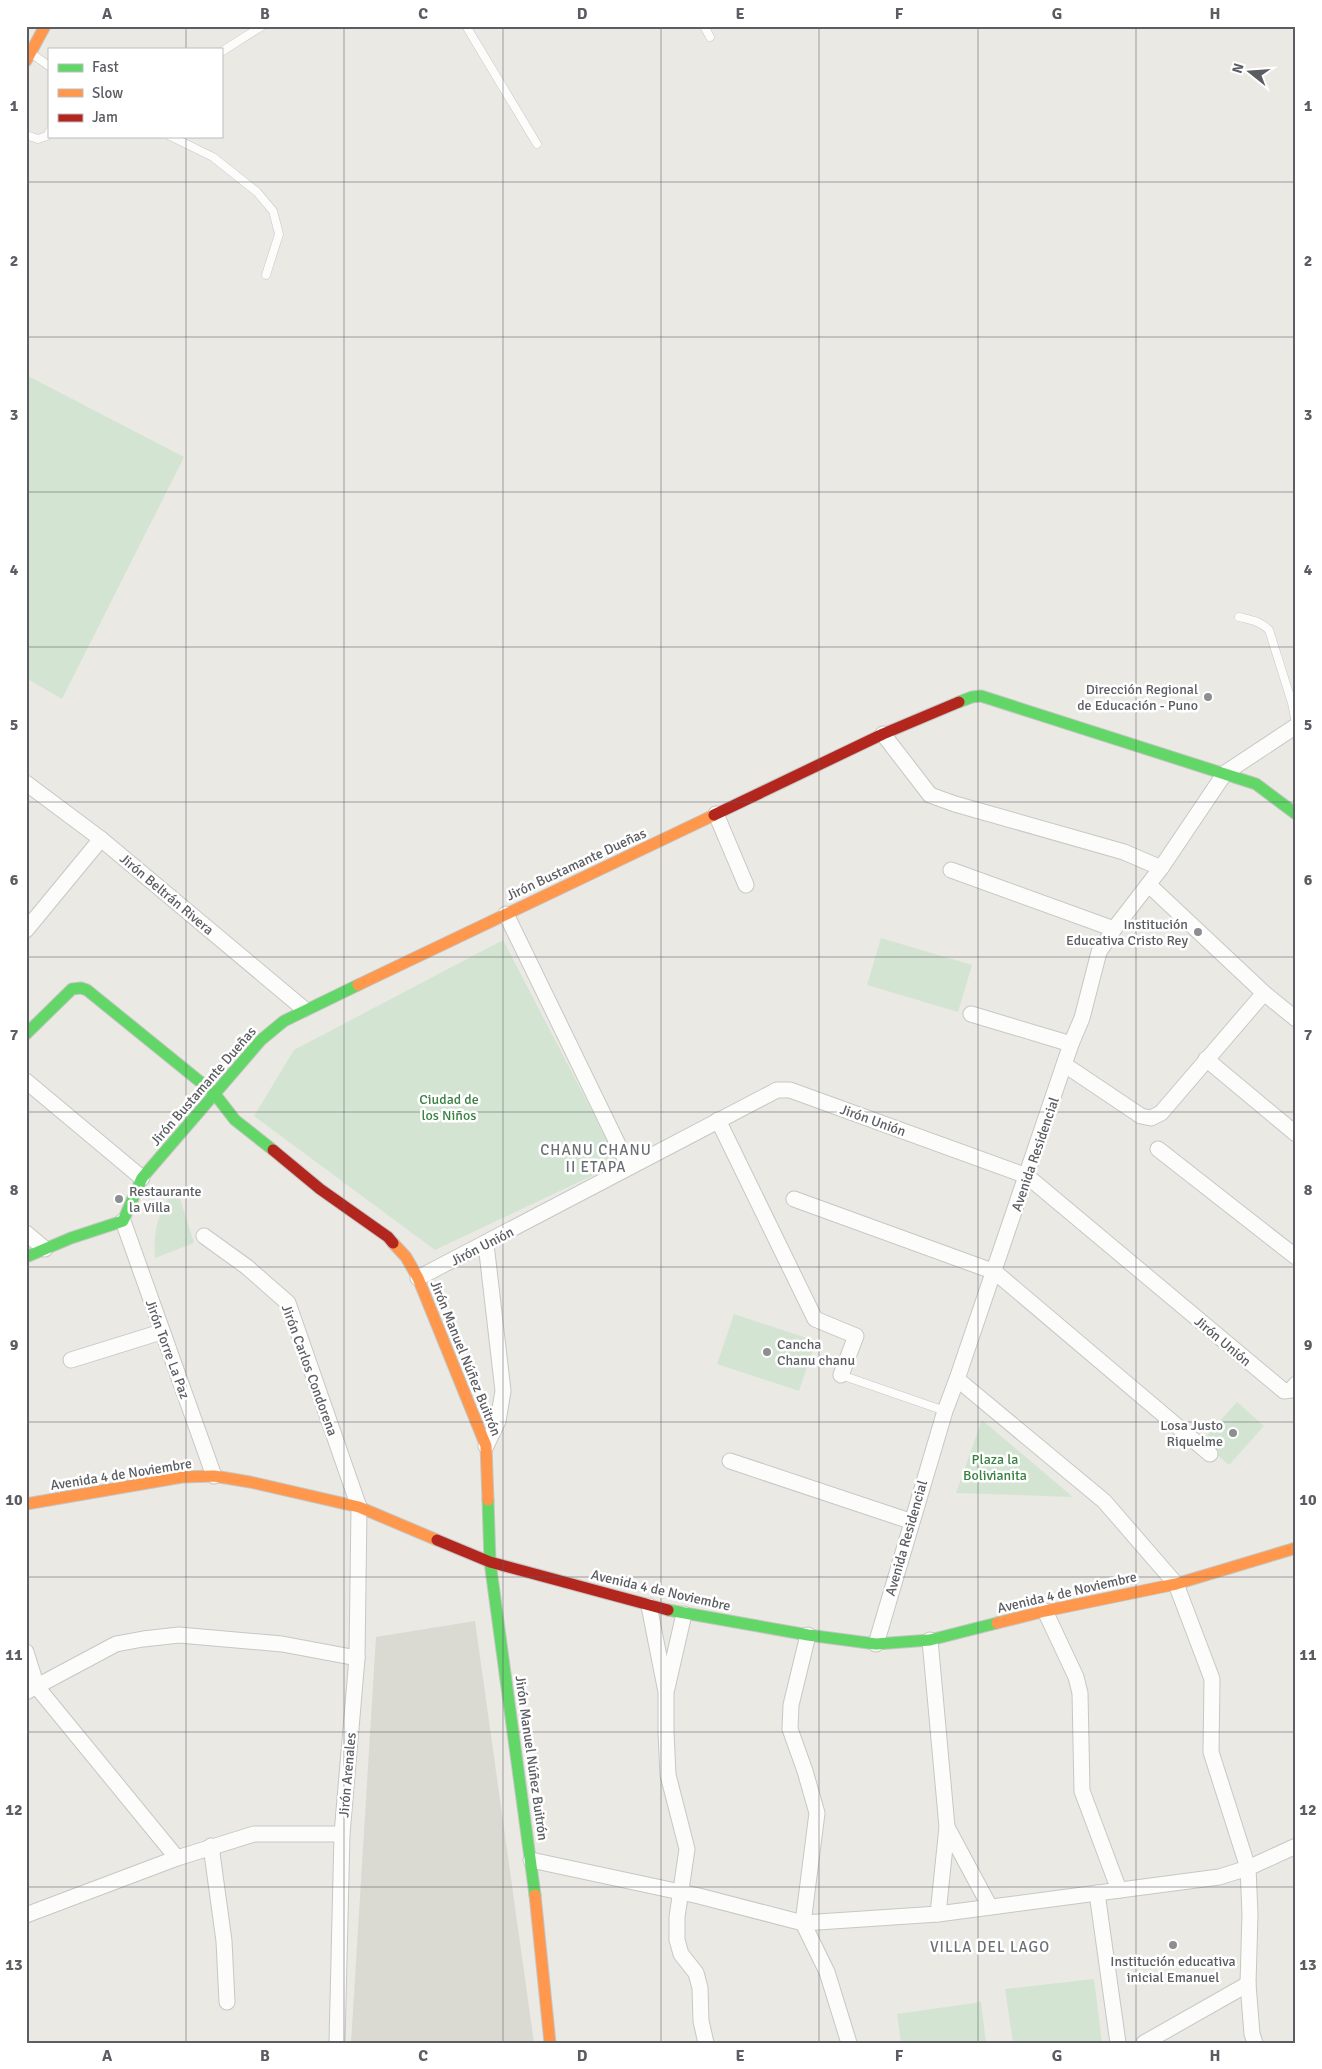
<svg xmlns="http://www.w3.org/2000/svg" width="1322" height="2069" font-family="Signika,sans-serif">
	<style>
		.education { fill: #dad9d2 }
		.green { fill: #d3e5d2 }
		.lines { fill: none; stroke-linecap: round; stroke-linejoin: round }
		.lane-casing { stroke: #c7c7c7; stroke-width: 9 }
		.street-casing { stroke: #c7c7c7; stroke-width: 17 }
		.fast-casing { stroke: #c5c6c4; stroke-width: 13 }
		.slow-casing { stroke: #c5c6c4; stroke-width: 13 }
		.jam-casing { stroke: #c5c6c4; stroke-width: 13 }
		.lane { stroke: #fcfcfb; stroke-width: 8 }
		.street { stroke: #fcfcfb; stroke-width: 15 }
		.fast { stroke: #63d668; stroke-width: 11 }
		.slow { stroke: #ff974d; stroke-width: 11 }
		.jam { stroke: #b3261e; stroke-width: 11 }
		.grid { fill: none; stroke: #5b5d62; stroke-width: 1; stroke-opacity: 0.55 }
		.poi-dot { fill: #8d8e90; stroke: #fff; stroke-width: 2 }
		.labels { text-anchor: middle; stroke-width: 5; stroke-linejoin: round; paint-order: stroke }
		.poi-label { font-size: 14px; fill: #5b5d62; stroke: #fff; text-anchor: end }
		.street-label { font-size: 14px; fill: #5b5d62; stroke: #fff }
		.park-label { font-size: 14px; fill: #3b8043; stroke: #fff }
		.neighbourhood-label { font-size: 15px; letter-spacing: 1px; fill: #6c6f74; stroke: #fff }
		.neatline { fill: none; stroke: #5b5d62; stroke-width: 2 }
		.grid-label { font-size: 16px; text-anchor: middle; font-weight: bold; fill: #5b5d62 }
	</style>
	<rect width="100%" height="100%" fill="#eae9e4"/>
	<path class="education" d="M 475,1621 L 534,2043 L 351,2043 L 376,1637 Z"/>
	<g class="green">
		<path d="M 26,375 L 184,457 L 62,699 L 26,678 Z"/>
		<path d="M 881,938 L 972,965 L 958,1012 L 867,985 Z"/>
		<path d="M 503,940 L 619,1163 L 435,1250 L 254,1116 L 294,1050 Z"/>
		<path d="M 176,1186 L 194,1243 L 155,1258 C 153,1225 159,1213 176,1186 Z"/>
		<path d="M 734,1314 L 816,1341 L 799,1391 L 717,1364 Z"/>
		<path d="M 1237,1402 L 1264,1426 L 1229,1465 L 1202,1441 Z"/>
		<path d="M 982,1420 L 1073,1497 L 956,1493 Z"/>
		<path d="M 1094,1979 L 1102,2043 L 1013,2043 L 1005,1989 Z"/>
		<path d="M 981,2002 L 986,2043 L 901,2043 L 897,2014 Z"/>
	</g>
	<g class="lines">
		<g class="lane-casing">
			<g id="lane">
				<path d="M 466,26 L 537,144"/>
				<path d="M 704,26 L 710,37"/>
				<path d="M 221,52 L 262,26"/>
				<path d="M 35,56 L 49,66"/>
				<path d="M 26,135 L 38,139 L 47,136 L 49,132"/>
				<path d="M 170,136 L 213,157 L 257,192 L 273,211 L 279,234 L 266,275"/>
				<path d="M 1239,617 C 1251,620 1260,621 1269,630 L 1292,703 L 1296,723"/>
				<path d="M 841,1375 L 945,1411"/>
			</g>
		</g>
		<g class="street-casing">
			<g id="street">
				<path d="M 883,734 L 930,795 L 955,804 L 1124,852 L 1161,868"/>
				<path d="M 26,783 L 101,839 L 304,1009"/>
				<path d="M 716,814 L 746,885"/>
				<path d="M 951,870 L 1114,929"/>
				<path d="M 1149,885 L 1264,993 L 1296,1019"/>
				<path d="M 506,914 L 629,1167"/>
				<path d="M 26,930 L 101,839"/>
				<path d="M 971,1014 L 1071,1044"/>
				<path d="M 1206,1059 L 1296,1134"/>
				<path d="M 1065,1065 L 1141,1116 L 1151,1118 L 1161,1113 L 1264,993"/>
				<path d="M 26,1081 L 142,1178"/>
				<path d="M 718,1120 L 815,1319 L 856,1336 L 841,1375"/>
				<path d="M 1158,1149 L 1296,1257"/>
				<path d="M 794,1199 L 995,1272 L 1210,1454"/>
				<path d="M 123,1221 L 214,1476"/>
				<path d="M 26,1233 L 45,1249"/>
				<path d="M 204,1236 L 247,1267 L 288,1303 L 359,1507 L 357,1658 L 342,1834 L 337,2043"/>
				<path d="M 418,1278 L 777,1090 L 790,1090 L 1027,1176 L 1284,1391 L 1291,1390 L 1296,1384"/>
				<path d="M 71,1360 L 161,1332"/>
				<path d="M 957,1379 L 1104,1501 L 1176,1584 L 1212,1679 L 1211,1752 L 1248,1868 L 1250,1914 L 1248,1984 L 1252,2034 L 1255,2043"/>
				<path d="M 486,1446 L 498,1421 L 503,1391 L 486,1244"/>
				<path d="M 730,1461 L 910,1521"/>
				<path d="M 649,1606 L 666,1692 L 666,1732 L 668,1775 L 687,1849 L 677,1917 L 677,1940 L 681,1954 L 696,1973 L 700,1988 L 701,2021 L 706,2043"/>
				<path d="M 1045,1611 L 1076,1677 L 1080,1693 L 1082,1791 L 1119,1890"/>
				<path d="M 808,1635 L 791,1705 L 790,1729 L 805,1771 L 817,1813 L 803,1923 L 827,1972 L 849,2043"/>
				<path d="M 930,1640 L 947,1827 L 938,1914"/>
				<path d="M 876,1644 L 945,1411 L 957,1379 L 1071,1044 L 1082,1018 L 1099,952 L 1114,929 L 1161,868 L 1225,773 L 1296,726"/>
				<path d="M 26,1652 L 37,1687 L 177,1858"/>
				<path d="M 667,1688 L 684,1614"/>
				<path d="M 26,1692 L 116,1644 L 143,1639 L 179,1635 L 282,1644 L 357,1658"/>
				<path d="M 947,1827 L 990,1907"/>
				<path d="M 211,1846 L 224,1941 L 227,2002"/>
				<path d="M 531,1860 L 699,1896 L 803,1923 L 938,1914 L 1219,1877 L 1248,1868 L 1296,1846"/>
				<path d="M 1097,1893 L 1118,2043"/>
				<path d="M 26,1915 L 177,1858 L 254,1834 L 342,1834"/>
				<path d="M 1144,2043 L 1248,1984"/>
			</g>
		</g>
		<g class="fast-casing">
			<g id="fast">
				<path d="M 959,702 L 972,697 L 981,696 L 1256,784 L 1296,814"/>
				<path d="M 26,1034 L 72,989 L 81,988 L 87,990 L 214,1093 L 235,1120 L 273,1150"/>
				<path d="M 26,1257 L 71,1238 L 123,1221 L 142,1178 L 261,1040 L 284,1021 L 358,985"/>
				<path d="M 488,1500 L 490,1562 L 535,1895"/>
				<path d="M 668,1610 L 808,1635 L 876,1644 L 930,1640 L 997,1623"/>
			</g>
		</g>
		<g class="slow-casing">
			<g id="slow">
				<path d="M 26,61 L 45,26"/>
				<path d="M 358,985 L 714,815"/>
				<path d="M 393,1243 L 406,1257 L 418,1278 L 486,1446 L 488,1500"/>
				<path d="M 26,1504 L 182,1477 L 214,1476 L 250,1482 L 359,1507 L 437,1540"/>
				<path d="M 997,1623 L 1045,1611 L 1176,1584 L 1296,1548"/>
				<path d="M 535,1895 L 550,2043"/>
			</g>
		</g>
		<g class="jam-casing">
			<g id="jam">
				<path d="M 714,815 L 883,734 L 959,702"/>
				<path d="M 273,1150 L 320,1189 L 388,1237 L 393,1243"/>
				<path d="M 437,1540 L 490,1562 L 668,1610"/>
			</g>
		</g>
		<use href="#lane" class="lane"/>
		<use href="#street" class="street"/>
		<use href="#fast" class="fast"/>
		<use href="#slow" class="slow"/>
		<use href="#jam" class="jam"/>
	</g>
	<path class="grid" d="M 186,26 L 186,49M 344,26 L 344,2043M 503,26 L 503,2043M 661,26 L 661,2043M 819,26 L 819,2043M 978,26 L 978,2043M 1136,26 L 1136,2043M 186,136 L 186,2043M 26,182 L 1296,182M 26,337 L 1296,337M 26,492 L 1296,492M 26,647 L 1296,647M 26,802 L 1296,802M 26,957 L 1296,957M 26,1112 L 1296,1112M 26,1267 L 1296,1267M 26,1422 L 1296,1422M 26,1577 L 1296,1577M 26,1732 L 1296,1732M 26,1887 L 1296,1887"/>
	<g class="poi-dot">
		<circle cx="1208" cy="697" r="5"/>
		<circle cx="1198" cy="932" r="5"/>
		<circle cx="119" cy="1199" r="5"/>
		<circle cx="767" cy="1352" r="5"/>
		<circle cx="1233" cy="1433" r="5"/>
		<circle cx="1173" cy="1945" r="5"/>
	</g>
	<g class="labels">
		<g class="poi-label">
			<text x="1198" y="694">Dirección Regional<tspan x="1198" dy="16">de Educación - Puno</tspan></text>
			<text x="1188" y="929">Institución<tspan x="1188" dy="16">Educativa Cristo Rey</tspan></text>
			<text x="129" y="1196" text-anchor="start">Restaurante<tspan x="129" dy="16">la Villa</tspan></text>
			<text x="777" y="1349" text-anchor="start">Cancha<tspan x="777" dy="16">Chanu chanu</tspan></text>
			<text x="1223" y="1430">Losa Justo<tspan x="1223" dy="16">Riquelme</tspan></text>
			<text x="1173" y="1966" text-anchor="middle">Institución educativa<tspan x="1173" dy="16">inicial Emanuel</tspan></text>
		</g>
		<g class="street-label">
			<text transform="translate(576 864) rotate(-25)" y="5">Jirón Bustamante Dueñas</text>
			<text transform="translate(167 894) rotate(40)" y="5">Jirón Beltrán Rivera</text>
			<text transform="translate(203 1086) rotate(-49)" y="5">Jirón Bustamante Dueñas</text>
			<text transform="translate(873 1120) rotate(20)" y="5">Jirón Unión</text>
			<text transform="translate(1035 1154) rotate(-71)" y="5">Avenida Residencial</text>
			<text transform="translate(482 1246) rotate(-27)" y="5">Jirón Unión</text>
			<text transform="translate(1223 1341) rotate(40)" y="5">Jirón Unión</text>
			<text transform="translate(168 1349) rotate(70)" y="5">Jirón Torre La Paz</text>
			<text transform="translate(466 1358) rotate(68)" y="5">Jirón Manuel Núñez Buitrón</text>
			<text transform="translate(310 1370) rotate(70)" y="5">Jirón Carlos Condorena</text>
			<text transform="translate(121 1474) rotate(-9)" y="5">Avenida 4 de Noviembre</text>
			<text transform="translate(906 1538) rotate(-74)" y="5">Avenida Residencial</text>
			<text transform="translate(661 1590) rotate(13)" y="5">Avenida 4 de Noviembre</text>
			<text transform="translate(1067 1592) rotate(-13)" y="5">Avenida 4 de Noviembre</text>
			<text transform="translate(532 1758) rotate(82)" y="5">Jirón Manuel Núñez Buitrón</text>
			<text transform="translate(347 1775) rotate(-85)" y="5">Jirón Arenales</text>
		</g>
		<g class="park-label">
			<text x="449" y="1104">Ciudad de<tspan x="449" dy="16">los Niños</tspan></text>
			<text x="995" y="1464">Plaza la<tspan x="995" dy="16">Bolivianita</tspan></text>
		</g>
		<g class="neighbourhood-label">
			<text x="596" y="1155">CHANU CHANU<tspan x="596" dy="17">II ETAPA</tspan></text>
			<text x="990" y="1952">VILLA DEL LAGO</text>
		</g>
	</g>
	<rect width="1322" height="2069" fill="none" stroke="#ffffff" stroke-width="55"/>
	<rect x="48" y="48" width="175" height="90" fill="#ffffff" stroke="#bdbec0"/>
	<rect x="58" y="64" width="25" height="8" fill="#63d668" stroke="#bdbec0"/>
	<text x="92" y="72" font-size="15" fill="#5b5d62">Fast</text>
	<rect x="58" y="89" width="25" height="8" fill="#ff974d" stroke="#bdbec0"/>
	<text x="92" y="98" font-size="15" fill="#5b5d62">Slow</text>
	<rect x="58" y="114" width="25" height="8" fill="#b3261e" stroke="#bdbec0"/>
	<text x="92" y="122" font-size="15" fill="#5b5d62">Jam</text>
	<g transform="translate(1250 72) rotate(287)" stroke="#ffffff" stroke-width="4" paint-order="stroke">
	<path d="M0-4L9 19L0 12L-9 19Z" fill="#5b5d62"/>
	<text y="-8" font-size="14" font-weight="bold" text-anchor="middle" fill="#5b5d62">N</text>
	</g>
	<rect x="28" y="28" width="1266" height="2014" class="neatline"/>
	<g class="grid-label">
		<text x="107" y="19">A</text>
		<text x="265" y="19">B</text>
		<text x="423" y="19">C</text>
		<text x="582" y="19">D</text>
		<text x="740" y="19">E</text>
		<text x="899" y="19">F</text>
		<text x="1057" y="19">G</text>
		<text x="1215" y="19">H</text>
		<text x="14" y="111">1</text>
		<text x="1308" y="111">1</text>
		<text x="14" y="266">2</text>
		<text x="1308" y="266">2</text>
		<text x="14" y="420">3</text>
		<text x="1308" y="420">3</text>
		<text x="14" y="575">4</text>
		<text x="1308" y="575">4</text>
		<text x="14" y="730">5</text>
		<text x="1308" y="730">5</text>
		<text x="14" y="885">6</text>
		<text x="1308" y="885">6</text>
		<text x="14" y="1040">7</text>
		<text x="1308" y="1040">7</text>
		<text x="14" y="1195">8</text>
		<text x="1308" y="1195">8</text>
		<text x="14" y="1350">9</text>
		<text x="1308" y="1350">9</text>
		<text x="14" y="1505">10</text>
		<text x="1308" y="1505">10</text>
		<text x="14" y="1660">11</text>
		<text x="1308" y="1660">11</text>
		<text x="14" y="1815">12</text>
		<text x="1308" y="1815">12</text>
		<text x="14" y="1970">13</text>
		<text x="1308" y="1970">13</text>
		<text x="107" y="2061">A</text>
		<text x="265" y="2061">B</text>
		<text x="423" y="2061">C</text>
		<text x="582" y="2061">D</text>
		<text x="740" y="2061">E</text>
		<text x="899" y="2061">F</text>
		<text x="1057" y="2061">G</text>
		<text x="1215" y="2061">H</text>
	</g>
</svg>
